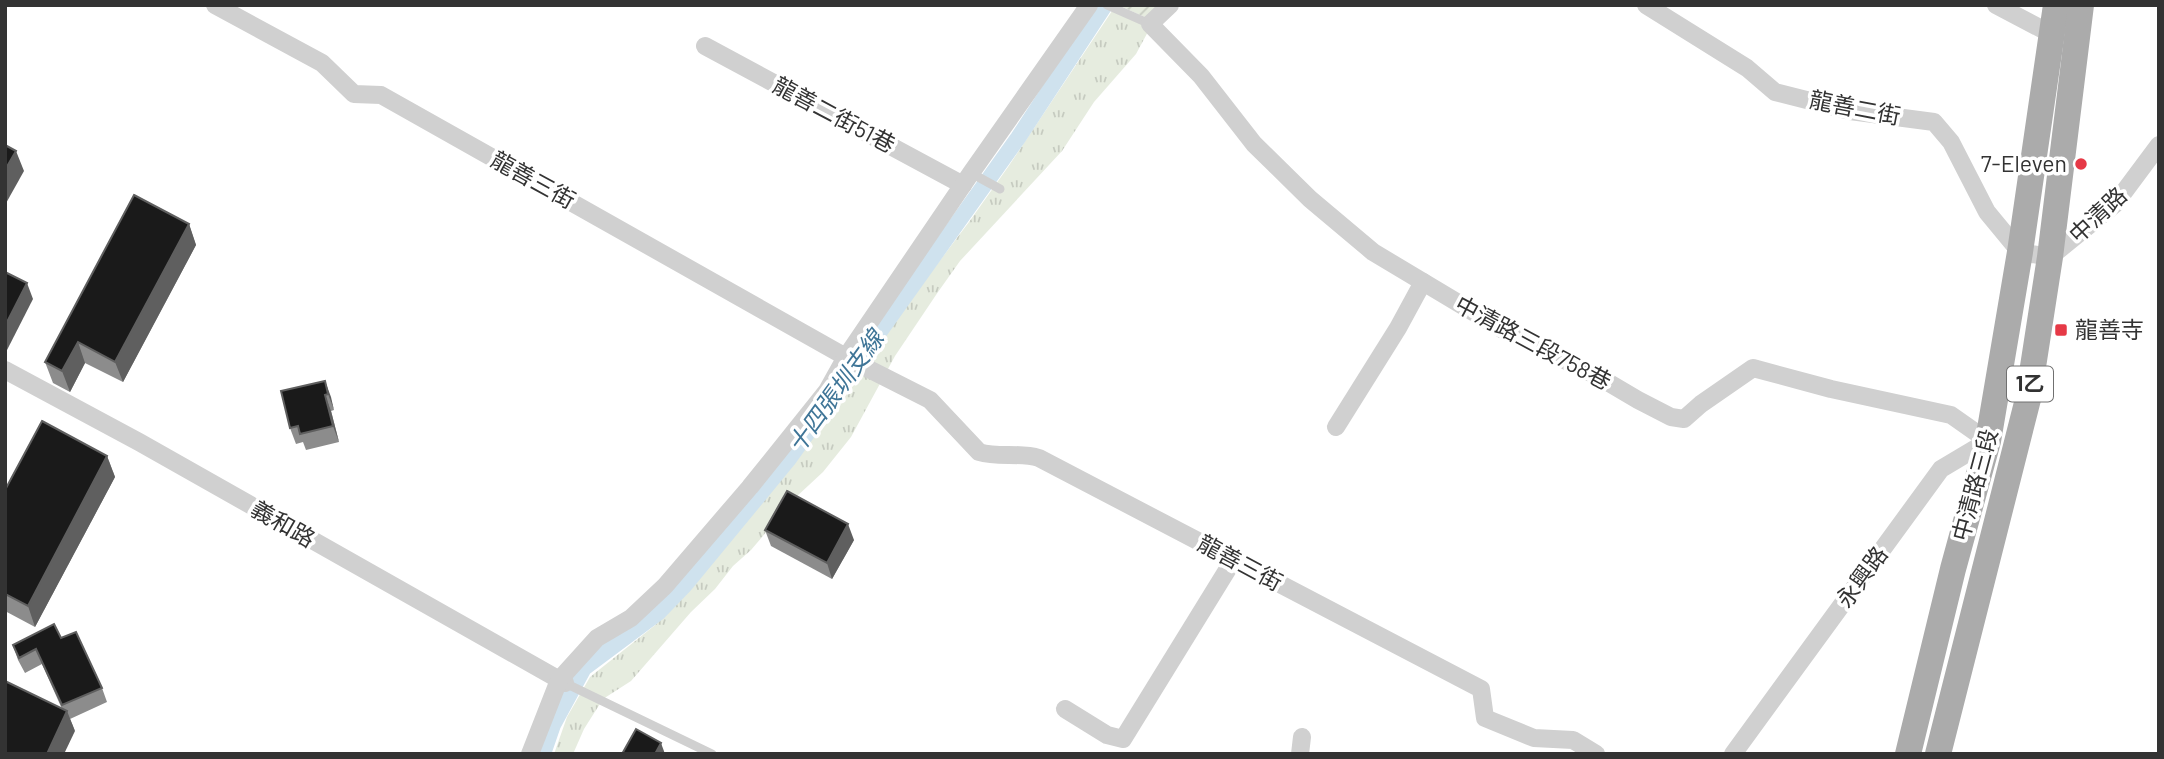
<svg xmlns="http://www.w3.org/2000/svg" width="2164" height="759" font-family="Barlow,'Noto Sans TC',sans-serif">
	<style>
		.park { fill: url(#park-tufts) }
		.garden { fill: url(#garden-furrows) }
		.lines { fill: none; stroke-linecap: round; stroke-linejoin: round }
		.canal { stroke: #cfe2ee; stroke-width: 16 }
		.service { stroke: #d0d0d0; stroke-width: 9 }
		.minor { stroke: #d0d0d0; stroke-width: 18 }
		.primary { stroke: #ababab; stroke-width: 26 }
		.wall { fill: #8c8c8c }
		.shaded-wall { fill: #5f5f5f }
		.building { fill: #1a1a1a; stroke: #5f5f5f; stroke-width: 2 }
		.poi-dot { fill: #e63946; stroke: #fff; stroke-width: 2.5 }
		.labels { text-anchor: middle; stroke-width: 7; stroke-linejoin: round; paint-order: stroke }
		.shield { fill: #fff; stroke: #707070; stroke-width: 2 }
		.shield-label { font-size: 21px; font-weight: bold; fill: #333 }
		.street-label { font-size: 23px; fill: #333; stroke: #fff }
		.poi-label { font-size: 23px; fill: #333; stroke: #fff; text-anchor: end }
		.water-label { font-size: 24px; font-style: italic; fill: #3f7597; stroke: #fff }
	</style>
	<defs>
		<pattern id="park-tufts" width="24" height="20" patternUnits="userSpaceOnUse" patternTransform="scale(1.75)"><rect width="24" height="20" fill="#e6ecdf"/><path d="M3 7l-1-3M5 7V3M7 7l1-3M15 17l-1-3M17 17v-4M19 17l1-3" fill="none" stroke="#c6cbc0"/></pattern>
		<pattern id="garden-furrows" width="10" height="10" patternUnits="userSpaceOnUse" patternTransform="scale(1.75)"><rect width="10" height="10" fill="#e6ecdf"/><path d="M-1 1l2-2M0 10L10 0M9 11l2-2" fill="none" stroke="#c6cbc0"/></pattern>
	</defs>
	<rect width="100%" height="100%" fill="#fff"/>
	<path class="park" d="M 1112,11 L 1150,28 L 1136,54 L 1094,102 L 1062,151 L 960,261 L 938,292 L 895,356 L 851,437 L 823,472 L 795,498 L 751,550 L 733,566 L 715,589 L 691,612 L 631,681 L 603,699 L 584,729 L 573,754 L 554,754 L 567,717 L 590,677 L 654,626 L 677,604 L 795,457 L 825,425 L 882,337 L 969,222 L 1008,167 Z"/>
	<path class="garden" d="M 1118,5 L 1164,5 L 1149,19 Z"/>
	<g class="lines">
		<path class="canal" d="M 543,754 L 553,725 L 584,668 L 659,612 L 685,585 L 788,460 L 1018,138 L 1105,5"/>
		<g class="service">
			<path d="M 1107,5 L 1150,24"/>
			<path d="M 971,173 L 1000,189"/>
			<path d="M 565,683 L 712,754"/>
		</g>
		<g class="minor">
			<path d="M 215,5 L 322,63 L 354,94 L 381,95 L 853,361 L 930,400 L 979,452 C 998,458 1019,452 1039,458 L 1481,689 L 1485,718 L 1534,738 L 1573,740 L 1596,754"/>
			<path d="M 1170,5 L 1150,24 L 1201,76 L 1254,144 L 1310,199 L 1373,252 L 1505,331 L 1599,377 L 1638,400 L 1671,417 L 1684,419 L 1701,404 L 1753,368 L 1831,389 L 1951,415 L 1988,441"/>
			<path d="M 1646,5 L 1747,68 L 1775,92 L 1850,111 L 1934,122 L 1951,142 L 1987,212 L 2020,252 L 2050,257 L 2115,204 L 2159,145"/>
			<path d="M 1996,5 L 2053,35"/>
			<path d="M 705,46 L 963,185"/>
			<path d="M 5,370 L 139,442 L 565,683"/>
			<path d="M 1336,427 L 1398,328 L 1423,282"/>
			<path d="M 1065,709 L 1107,735 L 1123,739 L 1234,559"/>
			<path d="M 530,754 L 559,680 L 597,638 L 631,618 L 665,586 L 750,487 L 827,391 L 846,357 L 971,173 L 1089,5"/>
			<path d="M 1300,754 L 1302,737"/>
			<path d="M 1733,754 L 1941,469 L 1988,441 L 1990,442"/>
		</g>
		<g class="primary">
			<path d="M 1908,754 L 1953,569 L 1988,441 L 2020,252 L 2056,5"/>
			<path d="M 1938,754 L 2028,399 L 2050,257 L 2081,5"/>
		</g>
	</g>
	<g class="wall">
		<path d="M 189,224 L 196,245 L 123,382 L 85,363 L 70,392 L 53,383 L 45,362 Z"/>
		<path d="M 325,381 L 334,410 L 331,411 L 339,442 L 306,450 L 303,442 L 296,444 L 290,428 Z"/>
		<path d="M 107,456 L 115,477 L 35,627 L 5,611 L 5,490 Z"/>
		<path d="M 765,530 L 854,540 L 832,579 L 771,546 Z"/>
		<path d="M 61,638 L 102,688 L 107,702 L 70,719 L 75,731 L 62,709 L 42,664 L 25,673 L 18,660 L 13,645 Z"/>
	</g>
	<g class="shaded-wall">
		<path d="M 16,151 L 24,171 L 5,205 L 5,170 Z"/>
		<path d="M 189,224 L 196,245 L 123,382 L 115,362 Z"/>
		<path d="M 27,283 L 33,299 L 5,354 L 5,326 Z"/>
		<path d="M 78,342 L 85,363 L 70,392 L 62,371 Z"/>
		<path d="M 325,381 L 331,397 L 334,410 L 328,394 Z"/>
		<path d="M 325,395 L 331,411 L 339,442 L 333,426 Z"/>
		<path d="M 107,456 L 115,477 L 35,627 L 28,606 Z"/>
		<path d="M 848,524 L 854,540 L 832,579 L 827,563 Z"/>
		<path d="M 67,711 L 75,731 L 64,754 L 47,754 Z"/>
		<path d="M 661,743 L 665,754 L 655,754 Z"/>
	</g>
	<g class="building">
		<path d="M 5,145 L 16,151 L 5,170 Z"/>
		<path d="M 134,195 L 189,224 L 115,362 L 78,342 L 62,371 L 45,362 Z"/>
		<path d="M 5,272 L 27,283 L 5,326 Z"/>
		<path d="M 325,381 L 328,394 L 325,395 L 333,426 L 300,434 L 298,426 L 290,428 L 281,391 Z"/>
		<path d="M 42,421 L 107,456 L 28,606 L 5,594 L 5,490 Z"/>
		<path d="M 787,491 L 848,524 L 827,563 L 765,530 Z"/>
		<path d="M 54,624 L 61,638 L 76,632 L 102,688 L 62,705 L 36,649 L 19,658 L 13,645 Z"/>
		<path d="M 5,681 L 67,711 L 47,754 L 5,754 Z"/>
		<path d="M 636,729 L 661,743 L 655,754 L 622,754 Z"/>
	</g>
	<g class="poi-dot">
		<circle cx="2081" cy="164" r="7"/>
		<rect x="2054" y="323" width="14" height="14" rx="3.5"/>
	</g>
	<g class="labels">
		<rect class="shield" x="2007" y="366.5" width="46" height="35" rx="5"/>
		<g class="shield-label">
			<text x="2030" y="391">1乙</text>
		</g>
		<g class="street-label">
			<text transform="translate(1855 108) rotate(11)" y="8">龍善二街</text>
			<text transform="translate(834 115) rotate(28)" y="8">龍善二街51巷</text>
			<text transform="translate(533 180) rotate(29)" y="8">龍善三街</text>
			<text transform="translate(2098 215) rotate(-43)" y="8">中清路</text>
			<text transform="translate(1533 343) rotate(28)" y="8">中清路三段758巷</text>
			<text transform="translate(1975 485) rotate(-75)" y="8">中清路三段</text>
			<text transform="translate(283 524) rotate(30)" y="8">義和路</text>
			<text transform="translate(1240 563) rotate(28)" y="8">龍善三街</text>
			<text transform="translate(1862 577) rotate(-54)" y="8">永興路</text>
		</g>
		<g class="poi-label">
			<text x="2067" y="172">7-Eleven</text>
			<text x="2075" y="338" text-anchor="start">龍善寺</text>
		</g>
		<g class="water-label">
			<text transform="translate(836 392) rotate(-54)" y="8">十四張圳支線</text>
		</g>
	</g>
	<rect width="2164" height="759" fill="none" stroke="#333333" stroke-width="14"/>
</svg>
